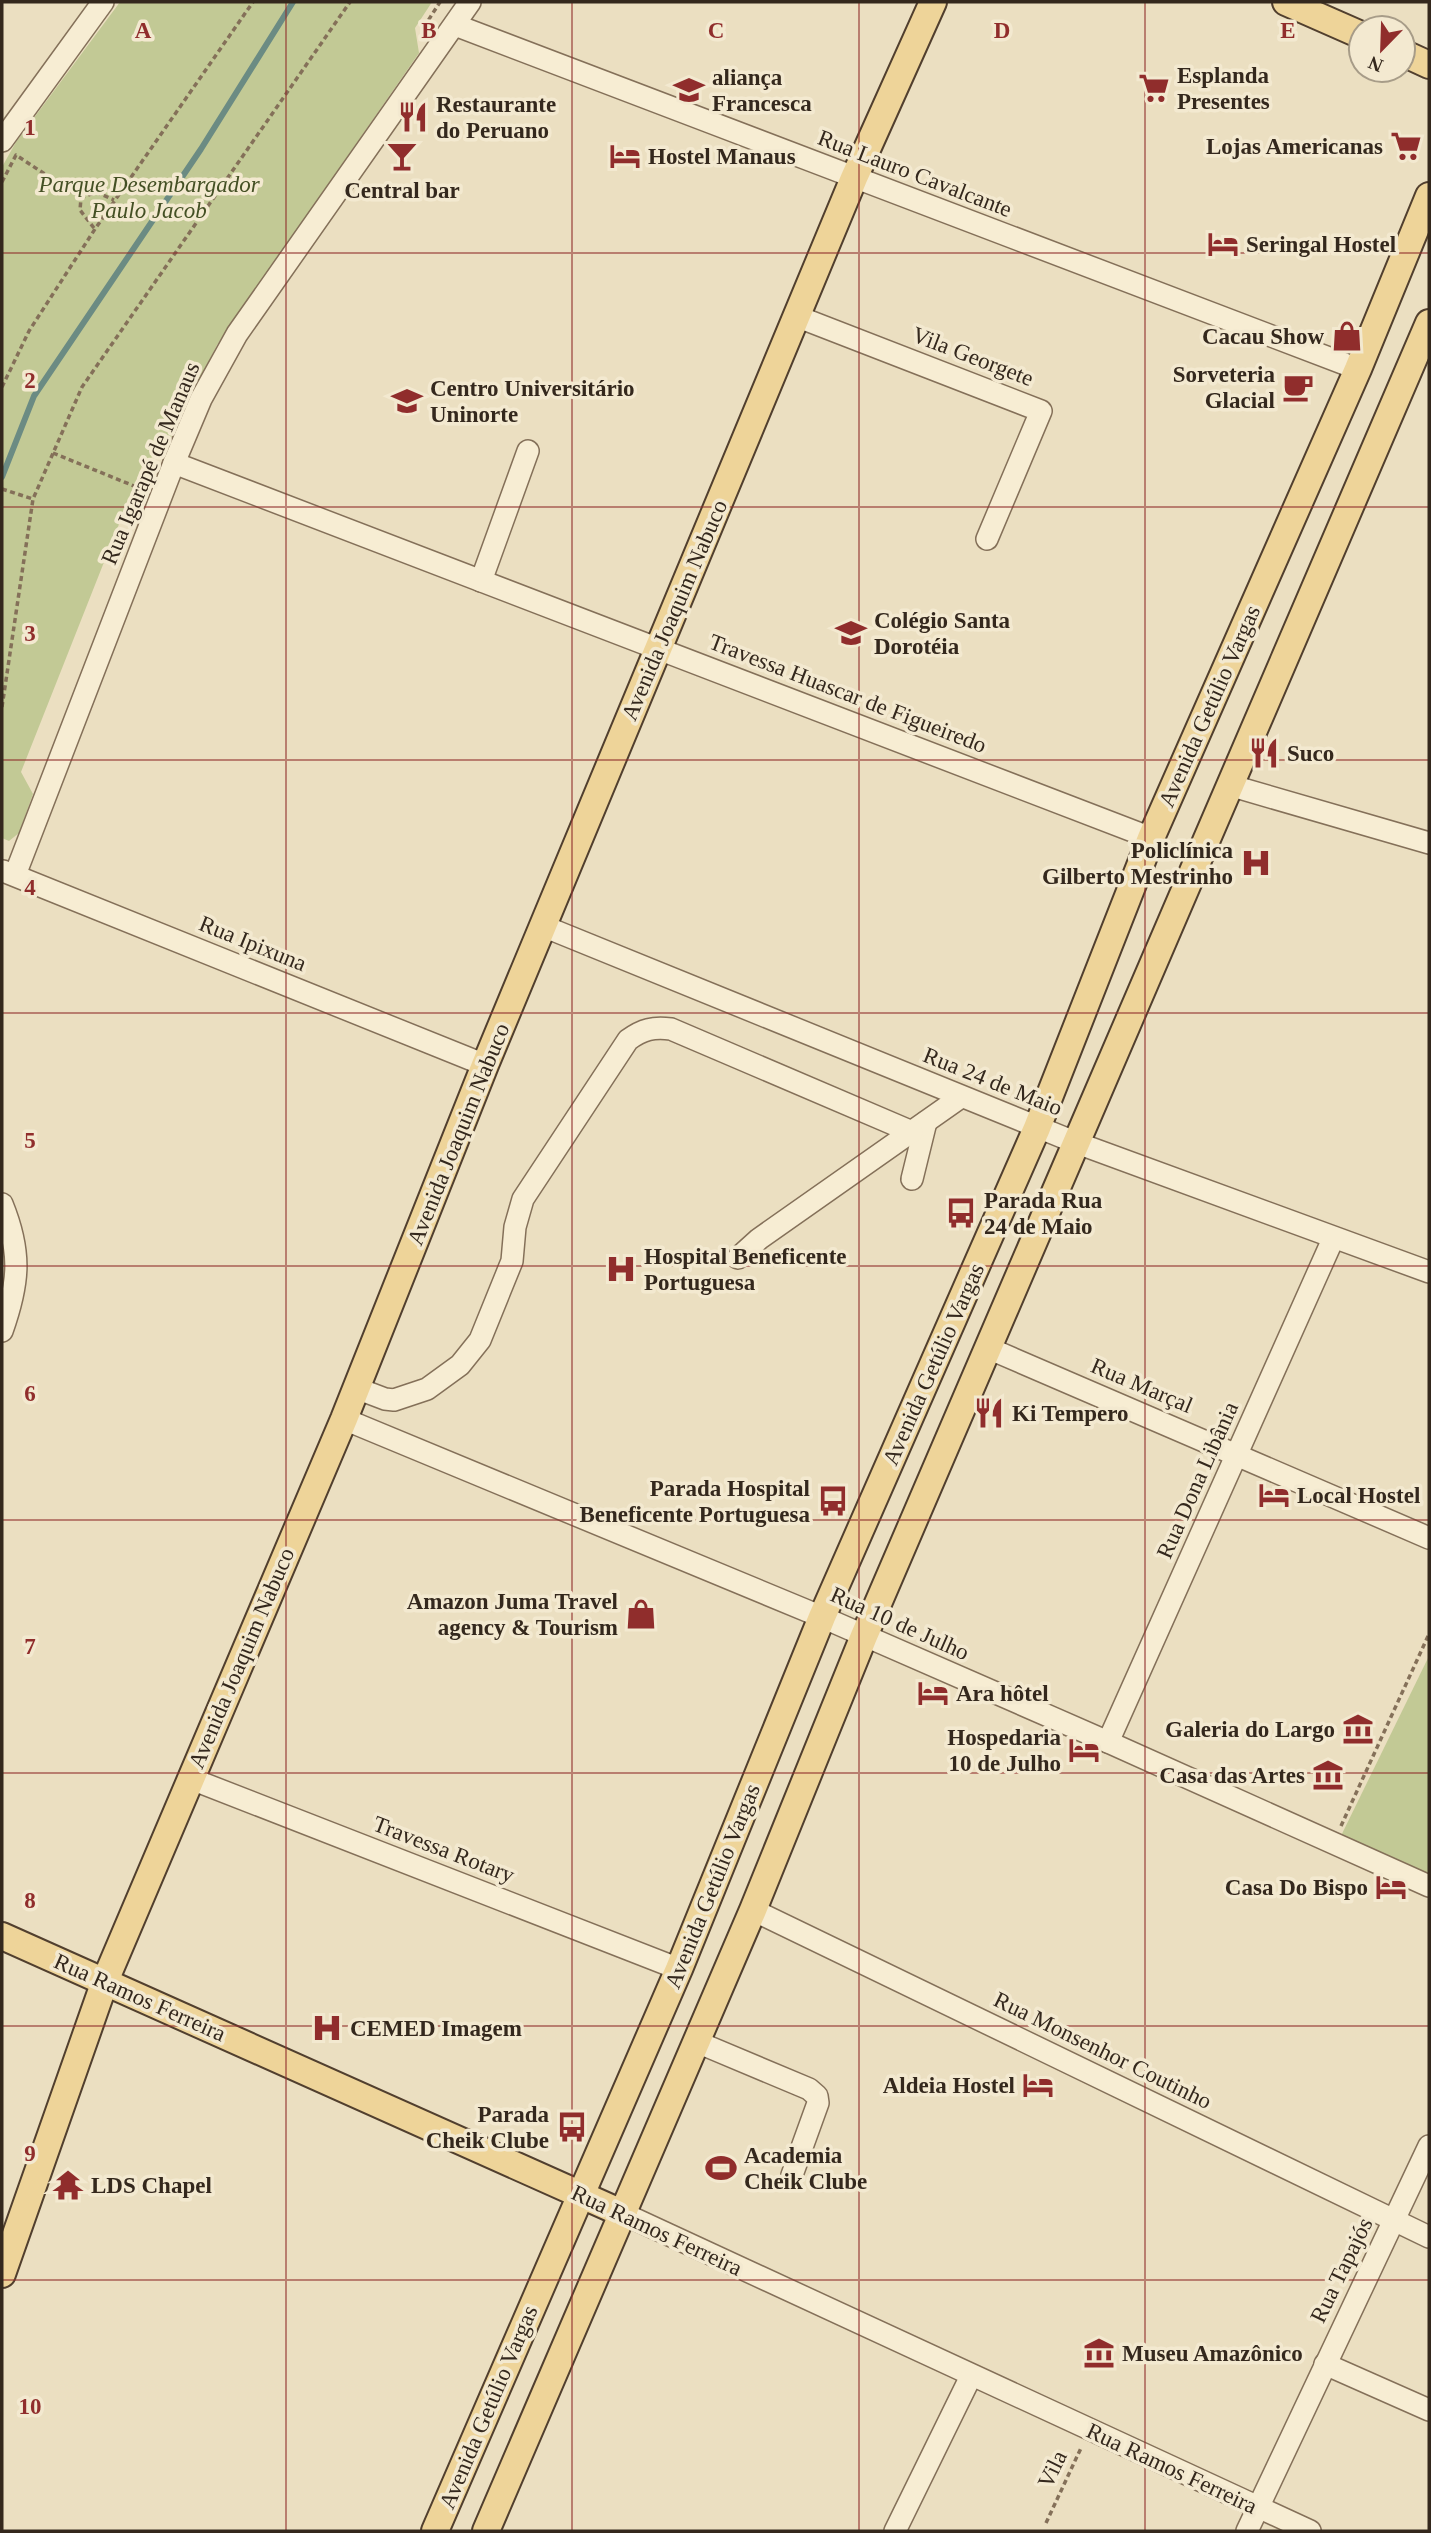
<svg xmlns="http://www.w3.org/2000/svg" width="1431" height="2533" font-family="Georgia,serif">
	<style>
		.green { fill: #c2c995 }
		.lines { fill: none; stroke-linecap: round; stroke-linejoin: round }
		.stream { stroke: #6b8b83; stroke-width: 6 }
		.minor-casing { stroke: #847059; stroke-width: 24 }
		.major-casing { stroke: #513f2e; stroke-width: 30 }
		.path { stroke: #847059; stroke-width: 3.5; stroke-dasharray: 5 3.5; stroke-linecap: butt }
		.minor { stroke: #f7edd3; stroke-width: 21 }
		.major { stroke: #eed499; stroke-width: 26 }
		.grid { fill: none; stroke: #902d2c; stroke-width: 2; stroke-opacity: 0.55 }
		.labels { text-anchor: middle; stroke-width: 7; stroke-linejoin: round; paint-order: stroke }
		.poi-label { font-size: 23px; font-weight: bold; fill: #34281d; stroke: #f3e9d0; text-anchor: start }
		.street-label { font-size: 23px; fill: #34281d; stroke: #f3e9d0 }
		.park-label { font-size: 23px; font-style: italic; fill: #445024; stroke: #f3e9d0 }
		.grid-label { font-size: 23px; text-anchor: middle; font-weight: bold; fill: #902d2c; stroke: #f3e9d0; stroke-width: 7; stroke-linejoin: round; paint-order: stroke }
	</style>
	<rect width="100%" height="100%" fill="#ebdfc1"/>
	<g class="green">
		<path d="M 120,2 L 432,2 L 415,28 L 419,53 L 217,345 L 164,452 L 144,461 L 21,772 L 33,794 L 19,833 L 9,841 L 2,838 L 2,167 L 16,142 Z"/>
		<path d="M 1429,1656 L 1429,1887 L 1336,1846 Z"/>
	</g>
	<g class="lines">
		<path class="stream" d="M 2,477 L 34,396 L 201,149 L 293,2"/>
		<g class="minor-casing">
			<g id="minor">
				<path d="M 455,25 L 1358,369"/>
				<path d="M 2,141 L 103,2"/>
				<path d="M 796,316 L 1041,411 L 987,539"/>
				<path d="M 174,463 L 1151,838"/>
				<path d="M 481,581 L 528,451"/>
				<path d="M 1229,785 L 1429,843"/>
				<path d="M 3,871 L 485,1065"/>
				<path d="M 15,875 L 174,463 L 201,399 L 237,334 L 470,2"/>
				<path d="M 543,926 L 1077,1143 L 1429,1272"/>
				<path d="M 912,1179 L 926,1122"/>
				<path d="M 2,1204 C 22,1253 19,1283 2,1331"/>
				<path d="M 738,1258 L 759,1239 L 961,1097"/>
				<path d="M 988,1348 L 1429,1538"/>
				<path d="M 356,1388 L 385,1399 L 394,1400 L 427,1389 L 460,1365 L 480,1340 L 512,1261 L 515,1227 L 523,1199 L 628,1040 C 643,1029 653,1027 671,1029 L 912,1132"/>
				<path d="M 344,1419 L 822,1617 L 1108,1742 L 1429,1886"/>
				<path d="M 1108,1742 L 1333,1239"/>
				<path d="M 189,1778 L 679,1969"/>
				<path d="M 753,1910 L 1429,2237"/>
				<path d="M 697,2042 L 809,2089 L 817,2096 L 818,2103 L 792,2175"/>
				<path d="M 624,2214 L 1310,2531"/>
				<path d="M 1325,2364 L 1429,2410"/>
				<path d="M 895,2531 L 971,2376"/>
				<path d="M 1247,2531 L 1429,2146"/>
			</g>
		</g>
		<g class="major-casing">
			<g id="major">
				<path d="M 1286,2 L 1361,35"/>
				<path d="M 1403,53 L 1429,65"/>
				<path d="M 2,1936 L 624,2214"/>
				<path d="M 2,2274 L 105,1981 L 344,1419 L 485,1065 L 854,178 L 933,2"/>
				<path d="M 435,2531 L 679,1969 L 822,1617 L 1037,1128 L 1151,838 L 1358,369 L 1429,196"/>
				<path d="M 486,2531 L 753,1910 L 864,1636 L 1429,323"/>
			</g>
		</g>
		<g class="path">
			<path d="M 424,27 L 440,2"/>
			<path d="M 2,182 L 16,155 L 81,198"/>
			<path d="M 94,228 L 80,210 L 81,198 L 96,192 L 114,200"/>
			<path d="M 2,387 L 29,331 L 95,229 L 253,2"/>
			<path d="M 53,453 L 139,488 L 148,465 L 150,465"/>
			<path d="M 2,489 L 33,499"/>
			<path d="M 2,707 L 33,499 L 82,387 L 350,2"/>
			<path d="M 1341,1826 L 1429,1634"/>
			<path d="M 1046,2523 L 1081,2448"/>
		</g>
		<use href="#minor" class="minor"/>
		<use href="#major" class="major"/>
	</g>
	<path class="grid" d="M 286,2 L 286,2531M 572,2 L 572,2531M 859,2 L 859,2531M 1145,2 L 1145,2531M 2,253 L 1429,253M 2,507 L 1429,507M 2,760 L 1429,760M 2,1013 L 1429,1013M 2,1266 L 1429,1266M 2,1520 L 1429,1520M 2,1773 L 1429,1773M 2,2026 L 1429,2026M 2,2280 L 1429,2280"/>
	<defs>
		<g id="supermarket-bare" transform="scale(2.415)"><path d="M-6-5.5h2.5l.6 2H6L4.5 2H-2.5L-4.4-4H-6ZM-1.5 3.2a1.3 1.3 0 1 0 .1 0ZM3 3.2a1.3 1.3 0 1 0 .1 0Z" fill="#902d2c" stroke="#f3e9d0" stroke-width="2.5" paint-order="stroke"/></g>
		<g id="school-bare" transform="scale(2.415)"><path d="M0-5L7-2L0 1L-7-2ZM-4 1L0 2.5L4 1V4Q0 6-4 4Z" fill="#902d2c" stroke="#f3e9d0" stroke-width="2.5" paint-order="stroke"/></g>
		<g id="restaurant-bare" transform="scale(2.415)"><path d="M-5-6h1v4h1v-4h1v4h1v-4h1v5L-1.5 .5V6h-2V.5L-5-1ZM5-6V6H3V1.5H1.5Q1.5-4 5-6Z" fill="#902d2c" stroke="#f3e9d0" stroke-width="2.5" paint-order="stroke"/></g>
		<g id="bar-bare" transform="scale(2.415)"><path d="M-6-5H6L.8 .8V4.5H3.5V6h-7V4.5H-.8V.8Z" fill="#902d2c" stroke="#f3e9d0" stroke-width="2.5" paint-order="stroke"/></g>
		<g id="hotel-bare" transform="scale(2.415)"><path d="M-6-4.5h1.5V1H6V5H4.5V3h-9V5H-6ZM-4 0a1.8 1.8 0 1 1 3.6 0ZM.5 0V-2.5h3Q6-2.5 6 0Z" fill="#902d2c" stroke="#f3e9d0" stroke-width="2.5" paint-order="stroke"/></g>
		<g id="shop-bare" transform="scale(2.415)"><path d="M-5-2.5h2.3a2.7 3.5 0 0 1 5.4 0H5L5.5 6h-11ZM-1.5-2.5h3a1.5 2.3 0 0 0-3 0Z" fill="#902d2c" stroke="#f3e9d0" stroke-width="2.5" paint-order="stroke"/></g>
		<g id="cafe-bare" transform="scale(2.415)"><path d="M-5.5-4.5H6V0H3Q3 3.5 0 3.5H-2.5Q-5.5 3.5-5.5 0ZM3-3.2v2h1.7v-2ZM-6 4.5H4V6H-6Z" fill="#902d2c" stroke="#f3e9d0" stroke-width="2.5" paint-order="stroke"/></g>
		<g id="university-bare" transform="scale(2.415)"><path d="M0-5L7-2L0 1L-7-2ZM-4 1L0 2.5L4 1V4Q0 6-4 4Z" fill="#902d2c" stroke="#f3e9d0" stroke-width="2.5" paint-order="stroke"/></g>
		<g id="hospital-bare" transform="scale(2.415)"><path d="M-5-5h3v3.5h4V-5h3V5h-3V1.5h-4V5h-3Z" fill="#902d2c" stroke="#f3e9d0" stroke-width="2.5" paint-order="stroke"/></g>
		<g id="bus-bare" transform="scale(2.415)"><path d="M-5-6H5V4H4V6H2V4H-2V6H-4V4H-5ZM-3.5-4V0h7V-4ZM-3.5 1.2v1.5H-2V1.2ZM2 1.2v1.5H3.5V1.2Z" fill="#902d2c" stroke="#f3e9d0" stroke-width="2.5" paint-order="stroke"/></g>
		<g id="museum-bare" transform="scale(2.415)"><path d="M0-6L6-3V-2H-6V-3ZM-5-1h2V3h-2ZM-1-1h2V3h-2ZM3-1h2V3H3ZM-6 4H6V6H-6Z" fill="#902d2c" stroke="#f3e9d0" stroke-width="2.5" paint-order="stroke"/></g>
		<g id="stadium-bare" transform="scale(2.415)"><path d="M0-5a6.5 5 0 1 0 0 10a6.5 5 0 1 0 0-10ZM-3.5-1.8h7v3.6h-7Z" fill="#902d2c" stroke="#f3e9d0" stroke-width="2.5" paint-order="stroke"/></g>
		<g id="temple-bare" transform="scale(2.415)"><path d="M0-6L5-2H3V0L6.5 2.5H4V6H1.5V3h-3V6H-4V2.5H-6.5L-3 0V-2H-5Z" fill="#902d2c" stroke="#f3e9d0" stroke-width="2.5" paint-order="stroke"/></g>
	</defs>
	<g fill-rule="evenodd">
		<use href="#supermarket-bare" x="1154" y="88"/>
		<use href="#school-bare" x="689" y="90"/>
		<use href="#restaurant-bare" x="413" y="117"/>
		<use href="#supermarket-bare" x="1406" y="146"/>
		<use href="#bar-bare" x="402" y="156"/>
		<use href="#hotel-bare" x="625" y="156"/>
		<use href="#hotel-bare" x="1223" y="244"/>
		<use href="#shop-bare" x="1347" y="336"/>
		<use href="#cafe-bare" x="1298" y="387"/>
		<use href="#university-bare" x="407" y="401"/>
		<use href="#school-bare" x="851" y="633"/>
		<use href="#restaurant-bare" x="1264" y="753"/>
		<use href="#hospital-bare" x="1256" y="863"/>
		<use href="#bus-bare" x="961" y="1213"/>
		<use href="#hospital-bare" x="621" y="1269"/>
		<use href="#restaurant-bare" x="989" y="1413"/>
		<use href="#hotel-bare" x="1274" y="1495"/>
		<use href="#bus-bare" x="833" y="1501"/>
		<use href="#shop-bare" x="641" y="1614"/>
		<use href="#hotel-bare" x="933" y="1693"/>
		<use href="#museum-bare" x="1358" y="1729"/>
		<use href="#hotel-bare" x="1084" y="1750"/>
		<use href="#museum-bare" x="1328" y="1775"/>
		<use href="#hotel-bare" x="1391" y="1887"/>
		<use href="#hospital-bare" x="327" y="2028"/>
		<use href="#hotel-bare" x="1038" y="2085"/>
		<use href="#bus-bare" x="572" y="2127"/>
		<use href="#stadium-bare" x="721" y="2168"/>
		<use href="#temple-bare" x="68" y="2185"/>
		<use href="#museum-bare" x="1099" y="2353"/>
	</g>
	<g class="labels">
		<g class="poi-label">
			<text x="1177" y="83">Esplanda<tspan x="1177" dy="26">Presentes</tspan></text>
			<text x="712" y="85">aliança<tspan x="712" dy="26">Francesca</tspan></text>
			<text x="436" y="112">Restaurante<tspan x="436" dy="26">do Peruano</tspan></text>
			<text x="1383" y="154" text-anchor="end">Lojas Americanas</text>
			<text x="648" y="164">Hostel Manaus</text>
			<text x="402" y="198" text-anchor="middle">Central bar</text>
			<text x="1246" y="252">Seringal Hostel</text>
			<text x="1324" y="344" text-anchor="end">Cacau Show</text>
			<text x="1275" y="382" text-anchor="end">Sorveteria<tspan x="1275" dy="26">Glacial</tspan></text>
			<text x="430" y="396">Centro Universitário<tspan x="430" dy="26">Uninorte</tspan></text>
			<text x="874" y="628">Colégio Santa<tspan x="874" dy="26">Dorotéia</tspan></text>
			<text x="1287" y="761">Suco</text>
			<text x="1233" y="858" text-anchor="end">Policlínica<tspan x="1233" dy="26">Gilberto Mestrinho</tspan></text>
			<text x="984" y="1208">Parada Rua<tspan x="984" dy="26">24 de Maio</tspan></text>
			<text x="644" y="1264">Hospital Beneficente<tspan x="644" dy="26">Portuguesa</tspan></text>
			<text x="1012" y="1421">Ki Tempero</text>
			<text x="810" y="1496" text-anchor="end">Parada Hospital<tspan x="810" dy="26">Beneficente Portuguesa</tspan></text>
			<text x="1297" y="1503">Local Hostel</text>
			<text x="618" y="1609" text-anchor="end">Amazon Juma Travel<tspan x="618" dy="26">agency &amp; Tourism</tspan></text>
			<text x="956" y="1701">Ara hôtel</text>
			<text x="1335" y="1737" text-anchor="end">Galeria do Largo</text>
			<text x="1061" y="1745" text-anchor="end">Hospedaria<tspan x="1061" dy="26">10 de Julho</tspan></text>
			<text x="1305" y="1783" text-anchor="end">Casa das Artes</text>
			<text x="1368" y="1895" text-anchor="end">Casa Do Bispo</text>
			<text x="350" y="2036">CEMED Imagem</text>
			<text x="1015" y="2093" text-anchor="end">Aldeia Hostel</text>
			<text x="549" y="2122" text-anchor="end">Parada<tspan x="549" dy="26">Cheik Clube</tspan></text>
			<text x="744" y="2163">Academia<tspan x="744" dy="26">Cheik Clube</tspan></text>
			<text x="91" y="2193">LDS Chapel</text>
			<text x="1122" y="2361">Museu Amazônico</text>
		</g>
		<g class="street-label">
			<text transform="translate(915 173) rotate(21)" y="8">Rua Lauro Cavalcante</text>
			<text transform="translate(973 356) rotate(21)" y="8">Vila Georgete</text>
			<text transform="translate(150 463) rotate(-67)" y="8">Rua Igarapé de Manaus</text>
			<text transform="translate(674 610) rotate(-67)" y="8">Avenida Joaquim Nabuco</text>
			<text transform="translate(848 693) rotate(21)" y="8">Travessa Huascar de Figueiredo</text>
			<text transform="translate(1209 706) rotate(-66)" y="8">Avenida Getúlio Vargas</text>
			<text transform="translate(253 943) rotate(22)" y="8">Rua Ipixuna</text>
			<text transform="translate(993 1081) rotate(22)" y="8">Rua 24 de Maio</text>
			<text transform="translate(458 1134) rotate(-68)" y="8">Avenida Joaquim Nabuco</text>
			<text transform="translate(933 1364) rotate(-66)" y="8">Avenida Getúlio Vargas</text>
			<text transform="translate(1142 1385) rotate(23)" y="8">Rua Marçal</text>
			<text transform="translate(1197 1480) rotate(-66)" y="8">Rua Dona Libânia</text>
			<text transform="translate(900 1623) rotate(24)" y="8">Rua 10 de Julho</text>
			<text transform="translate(241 1658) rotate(-67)" y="8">Avenida Joaquim Nabuco</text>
			<text transform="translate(444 1849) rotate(21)" y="8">Travessa Rotary</text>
			<text transform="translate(712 1886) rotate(-68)" y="8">Avenida Getúlio Vargas</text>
			<text transform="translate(140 1997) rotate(24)" y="8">Rua Ramos Ferreira</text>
			<text transform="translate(1103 2050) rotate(26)" y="8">Rua Monsenhor Coutinho</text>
			<text transform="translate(657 2230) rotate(25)" y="8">Rua Ramos Ferreira</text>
			<text transform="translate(1341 2270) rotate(-64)" y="8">Rua Tapajós</text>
			<text transform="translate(488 2407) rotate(-67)" y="8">Avenida Getúlio Vargas</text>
			<text transform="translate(1172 2468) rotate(25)" y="8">Rua Ramos Ferreira</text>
			<text transform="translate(1052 2469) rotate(-64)" y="8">Vila</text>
		</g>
		<g class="park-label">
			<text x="149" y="192">Parque Desembargador<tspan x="149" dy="26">Paulo Jacob</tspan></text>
		</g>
	</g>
	<g class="grid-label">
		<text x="143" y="38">A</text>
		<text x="429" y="38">B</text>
		<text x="716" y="38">C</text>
		<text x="1002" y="38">D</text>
		<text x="1288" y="38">E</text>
		<text x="30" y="135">1</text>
		<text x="30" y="388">2</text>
		<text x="30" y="641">3</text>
		<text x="30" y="895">4</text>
		<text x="30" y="1148">5</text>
		<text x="30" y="1401">6</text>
		<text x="30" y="1654">7</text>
		<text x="30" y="1908">8</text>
		<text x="30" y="2161">9</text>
		<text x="30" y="2414">10</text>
	</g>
	<rect width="1431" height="2533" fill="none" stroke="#34281d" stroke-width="7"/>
	<g transform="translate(1382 49) rotate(203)"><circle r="33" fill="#f3e9d0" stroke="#a79c88" stroke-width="2"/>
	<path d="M0-5L12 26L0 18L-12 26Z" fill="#902d2c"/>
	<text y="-10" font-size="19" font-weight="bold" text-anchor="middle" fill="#34281d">N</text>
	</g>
</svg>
